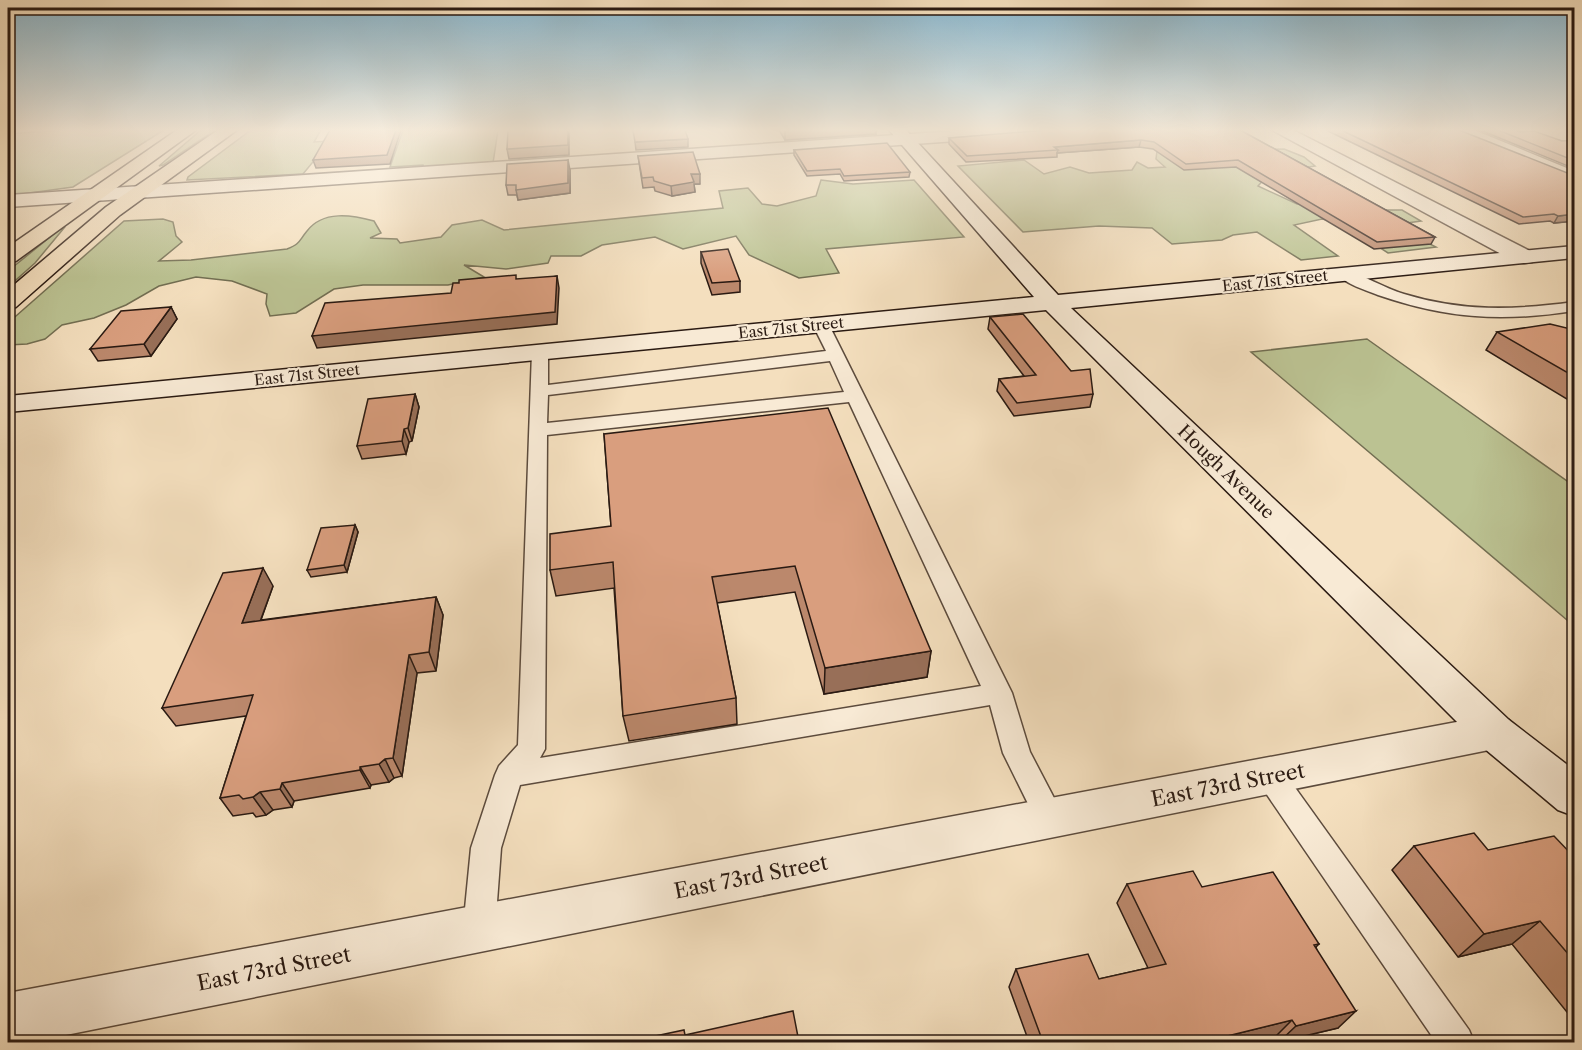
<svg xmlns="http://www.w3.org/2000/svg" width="1582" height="1050" font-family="'Libre Caslon Text',serif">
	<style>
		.green { fill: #bbc292; stroke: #726e52; stroke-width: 1.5 }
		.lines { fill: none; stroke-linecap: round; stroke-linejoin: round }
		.lane-casing { stroke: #5c4b3d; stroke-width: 3 }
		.street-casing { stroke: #5c4b3d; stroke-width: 3 }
		.secondary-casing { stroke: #2a1a12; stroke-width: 3 }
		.primary-casing { stroke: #2a1a12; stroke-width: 3 }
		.lane { fill: #f8ead5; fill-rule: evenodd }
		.street { fill: #f8ead5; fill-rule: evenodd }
		.secondary { fill: #f8ead5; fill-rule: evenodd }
		.primary { fill: #f4dfbe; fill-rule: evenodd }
		.wall { fill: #bb886c; stroke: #2a1a12; stroke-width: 1.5 }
		.shaded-wall { fill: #986f58; stroke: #2a1a12; stroke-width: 1.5 }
		.building { fill: #d99e7e; stroke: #2a1a12; stroke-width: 1.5 }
		.labels { text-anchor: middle; stroke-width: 4.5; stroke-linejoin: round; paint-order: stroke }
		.far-street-label { font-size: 15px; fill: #2a1a12; stroke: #f8ead5 }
		.street-label { font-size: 18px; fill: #2a1a12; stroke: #f8ead5 }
		.near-street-label { font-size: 21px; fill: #2a1a12; stroke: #f8ead5 }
	</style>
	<rect width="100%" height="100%" fill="#f4dfbe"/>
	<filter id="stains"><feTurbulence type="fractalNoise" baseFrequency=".00333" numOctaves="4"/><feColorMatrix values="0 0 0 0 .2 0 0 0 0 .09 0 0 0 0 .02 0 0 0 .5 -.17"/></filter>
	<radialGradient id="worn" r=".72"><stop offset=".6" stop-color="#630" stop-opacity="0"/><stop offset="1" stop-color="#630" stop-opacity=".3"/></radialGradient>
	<g class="green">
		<path d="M 63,130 L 164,130 L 73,187 L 8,196 L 8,134 Z"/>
		<path d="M 201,130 L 215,130 L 163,165 L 159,166 Z"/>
		<path d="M 251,130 L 321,130 L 314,142 L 330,141 L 303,174 L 187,180 L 188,177 Z"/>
		<path d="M 403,130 L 498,130 L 493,163 L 424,168 L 423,165 L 390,167 Z"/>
		<path d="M 1284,149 L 1304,157 L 1315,166 L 1270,173 L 1258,186 L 1297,204 L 1343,201 L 1372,210 L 1402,210 L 1421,221 L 1393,225 L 1436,247 L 1388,253 L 1342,223 L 1322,219 L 1294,225 L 1338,256 L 1301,260 L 1257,232 L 1233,235 L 1222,240 L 1172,244 L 1152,228 L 1099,226 L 1023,232 L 958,166 L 1024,160 L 1044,174 L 1070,167 L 1089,173 L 1132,170 L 1137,162 L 1148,168 L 1165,167 L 1156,159 L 1157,151 Z"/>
		<path d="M 821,180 L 853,184 L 914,180 L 964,237 L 826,249 L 839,273 L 799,278 L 749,255 L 736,236 L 683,249 L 655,237 L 602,245 L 581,256 L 551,256 L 548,263 L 506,269 L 464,265 L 484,277 L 448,285 L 363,285 L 334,289 L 296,313 L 270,316 L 266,304 L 267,294 L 232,281 L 196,277 L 159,286 L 126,305 L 94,318 L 62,325 L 45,339 L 27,344 L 8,345 L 8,323 L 124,221 L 163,219 L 173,222 L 176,236 L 182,242 L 159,261 L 191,260 L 287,249 C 301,243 298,242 307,231 C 323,210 352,215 374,221 L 381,233 L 370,238 L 397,239 L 400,243 L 441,237 L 452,225 L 482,220 L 504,230 L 723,208 L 719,191 L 748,188 L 762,204 L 777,206 L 816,196 Z"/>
		<path d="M 64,228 L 35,263 L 8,287 L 8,271 L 60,229 Z"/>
		<path d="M 1367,339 L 1574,486 L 1574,626 L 1251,352 Z"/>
	</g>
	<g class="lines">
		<g class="lane-casing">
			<g id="lane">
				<path d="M 1344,270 C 1364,275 1384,288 1404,294 C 1463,312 1514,310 1574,302 L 1574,311 C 1502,322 1448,319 1378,295 C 1365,290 1346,284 1337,274 Z"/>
				<path d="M 821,320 L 829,325 L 844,355 L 1012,693 L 1030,752 L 1065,819 L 1060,828 L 1050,832 L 1040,828 L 1003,753 L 990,705 L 520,785 L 501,848 L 495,929 L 490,940 L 479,945 L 468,940 L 463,929 L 471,848 L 495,775 L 499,766 L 518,745 L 532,352 L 540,347 L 548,352 L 548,385 L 826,351 L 813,325 ZM 830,361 L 844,392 L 547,423 L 548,395 ZM 849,402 L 981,686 L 540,758 L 545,749 L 547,435 Z"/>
				<path d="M 1271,765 L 1281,768 L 1469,1030 L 1474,1042 L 1436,1042 L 1261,786 L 1257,777 L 1261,768 Z"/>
			</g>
		</g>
		<g class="street-casing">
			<g id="street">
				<path d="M 970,130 L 1052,130 L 1044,135 L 8,207 L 8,195 Z"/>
				<path d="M 1272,130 L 1293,130 L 1532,252 L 1535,257 L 1532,262 L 1524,263 L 1516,262 Z"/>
				<path d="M 1452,130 L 1474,130 L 1574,171 L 1574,182 L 1454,133 Z"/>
				<path d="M 1494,715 L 1509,720 L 1515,732 L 1509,744 L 1494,749 L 31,1042 L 8,1042 L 8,993 Z"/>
			</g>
		</g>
		<g class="secondary-casing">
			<path id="secondary" d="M 889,130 L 906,130 L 1058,295 L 1574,246 L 1574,258 L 1071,308 L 1509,720 L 1574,770 L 1574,816 L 1558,810 L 1479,744 L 1046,310 L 8,412 L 8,396 L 1034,297 Z"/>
		</g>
		<g class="primary-casing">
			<g id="primary">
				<path d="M 177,130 L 196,130 L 16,261 L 8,262 L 8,247 Z"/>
				<path d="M 218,130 L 237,130 L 120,215 L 16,307 L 8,309 L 8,290 L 106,207 Z"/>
			</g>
		</g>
		<use href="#lane" class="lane"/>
		<use href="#street" class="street"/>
		<use href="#secondary" class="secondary"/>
		<use href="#primary" class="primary"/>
	</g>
	<g class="wall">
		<path d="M 779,130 L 876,130 L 876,134 L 785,140 Z"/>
		<path d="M 1240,130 L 1435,237 L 1431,244 L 1374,249 L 1236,167 L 1184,170 L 1153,149 L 1139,147 L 1057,153 L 1057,157 L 966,162 L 949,144 L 949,138 L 1045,131 Z"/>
		<path d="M 1326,130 L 1459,130 L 1575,221 L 1554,223 L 1550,221 L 1519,224 Z"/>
		<path d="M 1480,130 L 1515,130 L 1562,141 L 1575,140 L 1575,169 Z"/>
		<path d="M 794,150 L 910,172 L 909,177 L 844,181 L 840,174 L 807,176 L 794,155 Z"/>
		<path d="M 638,156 L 700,184 L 694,184 L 695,192 L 672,196 L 655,191 L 654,187 L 643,188 Z"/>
		<path d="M 570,170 L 570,193 L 518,200 L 517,195 L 508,195 L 506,185 Z"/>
		<path d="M 701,252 L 740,281 L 740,292 L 712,295 L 701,263 Z"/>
		<path d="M 171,307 L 177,319 L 151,356 L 98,361 L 90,349 Z"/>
		<path d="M 990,317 L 1071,371 L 1093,394 L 1090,407 L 1014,416 L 997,391 L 999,379 L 1024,376 L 988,329 Z"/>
		<path d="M 1575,330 L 1575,404 L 1486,350 L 1497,332 Z"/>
		<path d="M 415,394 L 419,407 L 412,441 L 409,442 L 406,454 L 362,459 L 357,446 Z"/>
		<path d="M 604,434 L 931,651 L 927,677 L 824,694 L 795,592 L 717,603 L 736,698 L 737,724 L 629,741 L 623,716 L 614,588 L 556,596 L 550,570 L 611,526 Z"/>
		<path d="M 355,525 L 358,532 L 347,572 L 311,577 L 307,570 Z"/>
		<path d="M 273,586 L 261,620 L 436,597 L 443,615 L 436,671 L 417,673 L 402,776 L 394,778 L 389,782 L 371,785 L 370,788 L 294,801 L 292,807 L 273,810 L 266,815 L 256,817 L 253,813 L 233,816 L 220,798 L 246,716 L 176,726 L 162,708 Z"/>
		<path d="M 1414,846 L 1488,850 L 1575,858 L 1575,1022 L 1512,944 L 1458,957 L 1392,870 Z"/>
		<path d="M 1127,884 L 1202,887 L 1319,944 L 1316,947 L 1338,1028 L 1279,1042 L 1276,1036 L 1252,1042 L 1029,1042 L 1009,987 L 1016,969 L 1099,979 L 1148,968 L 1117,903 Z"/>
	</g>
	<g class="shaded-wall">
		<path d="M 396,130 L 401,130 L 390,164 L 316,168 L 313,160 Z"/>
		<path d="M 569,130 L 569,155 L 509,159 L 507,149 Z"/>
		<path d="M 785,130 L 876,130 L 876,134 L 785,140 Z"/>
		<path d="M 688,139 L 688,147 L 636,150 L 635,142 Z"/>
		<path d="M 1141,140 L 1139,147 L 1057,153 L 1058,150 L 1054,147 Z"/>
		<path d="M 568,160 L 570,170 L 570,193 L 518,200 L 516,190 Z"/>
		<path d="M 691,174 L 700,174 L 700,184 L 694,184 L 695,192 L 672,196 L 671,186 Z"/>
		<path d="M 1575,214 L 1575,221 L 1554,223 L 1558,216 Z"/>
		<path d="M 557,276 L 559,288 L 557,324 L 317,348 L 312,336 Z"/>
		<path d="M 171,307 L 177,319 L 151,356 L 144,344 Z"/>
		<path d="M 415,394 L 419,407 L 412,441 L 408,428 Z"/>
		<path d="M 404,429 L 409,442 L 406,454 L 402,441 Z"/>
		<path d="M 355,525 L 358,532 L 347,572 L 344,565 Z"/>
		<path d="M 263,568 L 273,586 L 253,641 L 242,623 Z"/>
		<path d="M 436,597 L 443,615 L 436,671 L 429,652 Z"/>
		<path d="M 931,651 L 927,677 L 824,694 L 825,668 Z"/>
		<path d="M 409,655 L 417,673 L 402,776 L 393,758 Z"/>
		<path d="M 385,759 L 394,778 L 389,782 L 379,764 Z"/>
		<path d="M 360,767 L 371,785 L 370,788 L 360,770 Z"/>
		<path d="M 282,783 L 294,801 L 292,807 L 280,789 Z"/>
		<path d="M 260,792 L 273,810 L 266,815 L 253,797 Z"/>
		<path d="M 1540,921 L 1512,944 L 1458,957 L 1484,934 Z"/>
		<path d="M 1356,1011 L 1338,1028 L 1279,1042 L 1296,1026 Z"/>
		<path d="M 1292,1020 L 1276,1036 L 1252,1042 L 1203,1042 Z"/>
	</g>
	<g class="building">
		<path d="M 330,130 L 396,130 L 387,155 L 313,160 Z"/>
		<path d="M 508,130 L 568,130 L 568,145 L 507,149 Z"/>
		<path d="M 633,130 L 685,130 L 688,139 L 635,142 Z"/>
		<path d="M 1047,130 L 1240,130 L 1435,237 L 1377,242 L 1238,160 L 1186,164 L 1154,142 L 1141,140 L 1054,147 L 1058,150 L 967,156 L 949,138 Z"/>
		<path d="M 1341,130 L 1459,130 L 1575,176 L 1575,214 L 1558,216 L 1554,214 L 1523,217 Z"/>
		<path d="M 1498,130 L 1515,130 L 1520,132 L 1534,131 L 1562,141 L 1575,140 L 1575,161 Z"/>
		<path d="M 887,143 L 910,172 L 844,176 L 840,169 L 807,171 L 794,150 Z"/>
		<path d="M 693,152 L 700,174 L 691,174 L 694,182 L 671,186 L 654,181 L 653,177 L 642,178 L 638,156 Z"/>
		<path d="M 568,160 L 568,183 L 516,190 L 516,185 L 506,185 L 507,164 Z"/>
		<path d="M 728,249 L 740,281 L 712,283 L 701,252 Z"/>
		<path d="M 516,275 L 516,279 L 557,276 L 555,312 L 312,336 L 325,303 L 451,293 L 453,283 L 459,283 L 459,280 Z"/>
		<path d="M 171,307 L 144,344 L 90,349 L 121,311 Z"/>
		<path d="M 1023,314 L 1071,371 L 1090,369 L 1093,394 L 1017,403 L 999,379 L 1036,375 L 990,317 Z"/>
		<path d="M 1550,324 L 1575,330 L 1575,377 L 1497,332 Z"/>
		<path d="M 415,394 L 408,428 L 404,429 L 402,441 L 357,446 L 368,399 Z"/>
		<path d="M 828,408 L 931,651 L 825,668 L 795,566 L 712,577 L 736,698 L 623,716 L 613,562 L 550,570 L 550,534 L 611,526 L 604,434 Z"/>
		<path d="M 355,525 L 344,565 L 307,570 L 321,528 Z"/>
		<path d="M 263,568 L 242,623 L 436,597 L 429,652 L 409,655 L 393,758 L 385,759 L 379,764 L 360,767 L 360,770 L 282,783 L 280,789 L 260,792 L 253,797 L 243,799 L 239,795 L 220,798 L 253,695 L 162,708 L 223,573 Z"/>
		<path d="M 1474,833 L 1488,850 L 1554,836 L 1575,858 L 1575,962 L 1540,921 L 1484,934 L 1414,846 Z"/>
		<path d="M 1193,871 L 1202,887 L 1273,872 L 1319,944 L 1314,945 L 1356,1011 L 1296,1026 L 1292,1020 L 1203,1042 L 1043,1042 L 1016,969 L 1088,954 L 1099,979 L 1166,964 L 1127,884 Z"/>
		<path d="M 793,1011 L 799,1042 L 627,1042 L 684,1030 L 685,1035 Z"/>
	</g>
	<linearGradient id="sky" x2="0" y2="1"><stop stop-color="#89b8d0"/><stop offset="0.47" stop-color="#faf1e2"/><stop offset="1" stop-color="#faf1e2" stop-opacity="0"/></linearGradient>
	<rect width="1582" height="277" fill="url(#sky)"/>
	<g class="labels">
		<g class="far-street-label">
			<text transform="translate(1275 281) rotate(-6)" y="5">East 71st Street</text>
			<text transform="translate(791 328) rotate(-6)" y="5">East 71st Street</text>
			<text transform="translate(307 375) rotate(-6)" y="5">East 71st Street</text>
		</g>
		<g class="street-label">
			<text transform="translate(1226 472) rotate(44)" y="6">Hough Avenue</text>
		</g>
		<g class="near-street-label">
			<text transform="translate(1228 785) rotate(-11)" y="7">East 73rd Street</text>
			<text transform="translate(751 877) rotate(-11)" y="7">East 73rd Street</text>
			<text transform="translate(274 969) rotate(-11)" y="7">East 73rd Street</text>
		</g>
	</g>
	<rect width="1582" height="1050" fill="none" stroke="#f4dfbe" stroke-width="30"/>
	<rect x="9" y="9" width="1564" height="1032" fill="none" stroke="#2a1a12" stroke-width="3"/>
	<rect x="15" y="15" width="1552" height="1020" fill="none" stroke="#2a1a12" stroke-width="1.5"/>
	<rect width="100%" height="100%" filter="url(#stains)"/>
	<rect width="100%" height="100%" fill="url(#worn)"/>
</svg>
